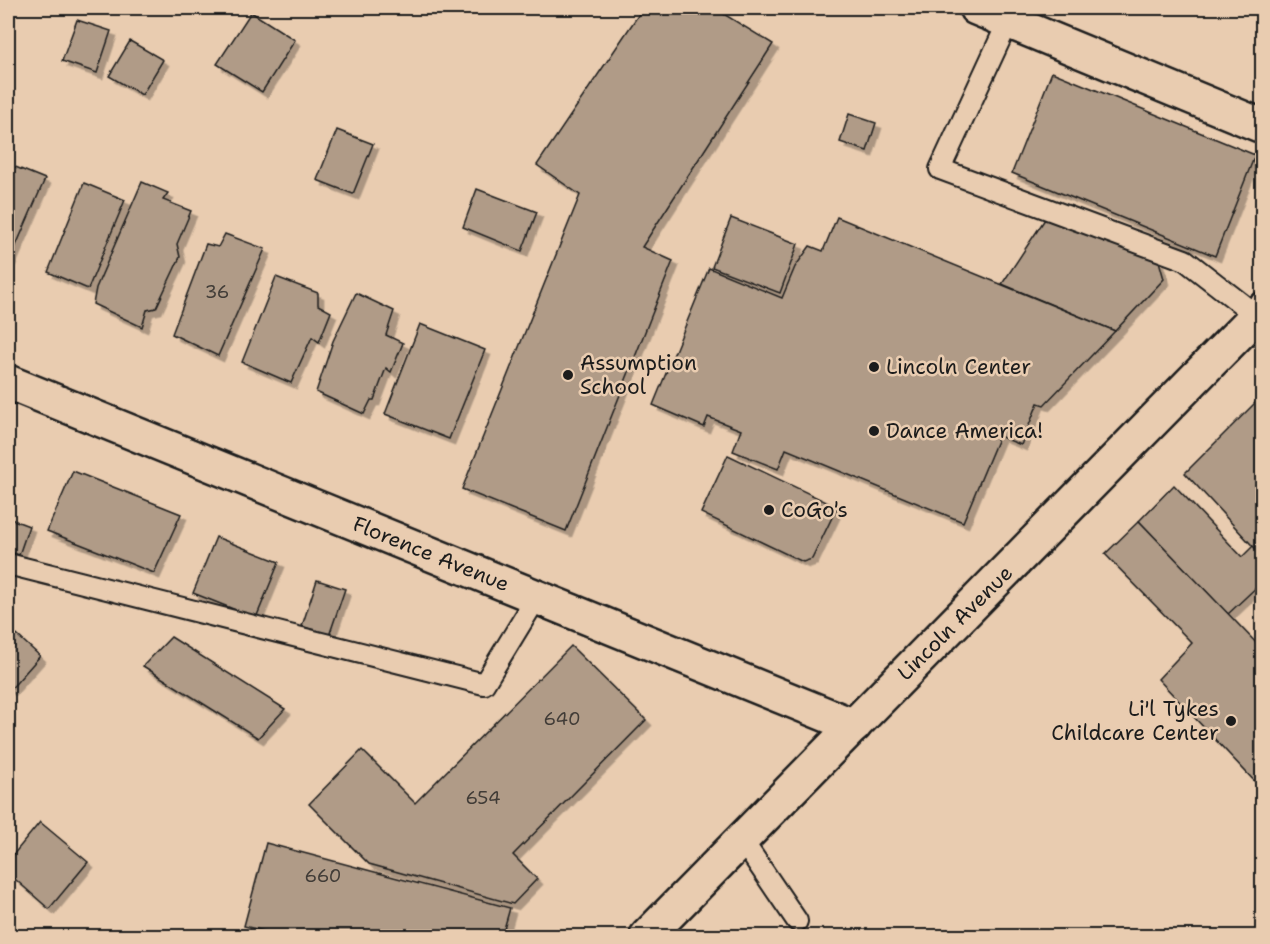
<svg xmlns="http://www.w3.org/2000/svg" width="1270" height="944" font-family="'Shantell Sans',sans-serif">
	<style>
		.building { fill: #b09b87; stroke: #1c1c1c; stroke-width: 1.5; filter: url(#shadow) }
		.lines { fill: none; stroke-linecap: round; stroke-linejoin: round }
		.lane-casing { stroke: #1c1c1c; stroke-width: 24 }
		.street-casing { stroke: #1c1c1c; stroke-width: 38 }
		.secondary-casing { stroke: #1c1c1c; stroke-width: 38 }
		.lane { stroke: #e9ccb0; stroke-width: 20 }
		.street { stroke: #e9ccb0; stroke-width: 33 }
		.secondary { stroke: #e9ccb0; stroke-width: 33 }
		.poi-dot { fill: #1c1c1c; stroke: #e9ccb0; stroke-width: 2 }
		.labels { text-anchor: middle; stroke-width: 5; stroke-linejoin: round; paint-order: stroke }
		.number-label { font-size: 18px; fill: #413c37 }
		.poi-label { font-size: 21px; fill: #1c1c1c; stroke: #e9ccb0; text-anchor: start }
		.street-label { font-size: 21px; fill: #1c1c1c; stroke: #e9ccb0 }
	</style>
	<defs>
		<filter id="shadow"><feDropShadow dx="5.5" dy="5.5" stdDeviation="0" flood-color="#0004"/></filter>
	</defs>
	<rect width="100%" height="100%" fill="#e9ccb0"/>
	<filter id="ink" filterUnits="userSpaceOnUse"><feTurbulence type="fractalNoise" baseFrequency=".0167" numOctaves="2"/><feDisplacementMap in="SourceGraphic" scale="12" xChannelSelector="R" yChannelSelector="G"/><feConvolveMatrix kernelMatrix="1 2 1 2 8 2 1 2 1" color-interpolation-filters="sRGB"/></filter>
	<g filter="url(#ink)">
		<g class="building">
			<path d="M 643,8 L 714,8 L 773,44 L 642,247 L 673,261 L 566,531 L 462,489 L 580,195 L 537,165 Z"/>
			<path d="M 251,12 L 295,40 L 262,92 L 217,64 Z"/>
			<path d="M 77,20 L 111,31 L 97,73 L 62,61 Z"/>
			<path d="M 130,41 L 163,60 L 142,95 L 109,76 Z"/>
			<path d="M 1052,72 L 1255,155 L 1215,256 L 1012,173 Z"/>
			<path d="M 849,114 L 876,123 L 867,151 L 840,142 Z"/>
			<path d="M 337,130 L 373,144 L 353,194 L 317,180 Z"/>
			<path d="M 8,164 L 45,179 L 8,264 Z"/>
			<path d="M 142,182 L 168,193 L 163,200 L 191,211 L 177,244 L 180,257 L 156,308 L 147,310 L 142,327 L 93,304 L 96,288 Z"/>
			<path d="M 84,183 L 125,200 L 88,289 L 48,272 Z"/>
			<path d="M 477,189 L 537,212 L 522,251 L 463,227 Z"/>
			<path d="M 1047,216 L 1159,261 L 1164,279 L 1115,331 L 1002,284 Z"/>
			<path d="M 837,217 L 1115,331 L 1044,405 L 1038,403 L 1021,445 L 999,436 L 963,522 L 786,449 L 778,469 L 733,451 L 741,430 L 708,417 L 704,427 L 653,405 L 709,268 L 782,298 L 795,267 L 810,246 L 823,251 Z"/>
			<path d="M 731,218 L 798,244 L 780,293 L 712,267 Z"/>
			<path d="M 225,234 L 265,249 L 218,356 L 172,334 L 206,244 L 218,247 Z"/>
			<path d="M 276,277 L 318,293 L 318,305 L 331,312 L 319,342 L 312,337 L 291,383 L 242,362 Z"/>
			<path d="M 356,293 L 394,311 L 386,335 L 403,343 L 391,372 L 386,368 L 374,400 L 371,400 L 364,414 L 316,392 L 333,341 Z"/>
			<path d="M 420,324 L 485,350 L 449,439 L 385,414 Z"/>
			<path d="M 1262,396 L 1262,556 L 1185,473 Z"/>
			<path d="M 728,455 L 837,507 L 812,559 L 803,562 L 701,513 Z"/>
			<path d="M 73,471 L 181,514 L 154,573 L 47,531 Z"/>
			<path d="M 1174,485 L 1242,557 L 1253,546 L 1262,556 L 1262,582 L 1228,614 L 1139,521 Z"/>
			<path d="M 8,518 L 29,526 L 19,555 L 8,551 Z"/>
			<path d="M 1139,521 L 1262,649 L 1262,789 L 1158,679 L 1192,643 L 1105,554 Z"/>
			<path d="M 216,537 L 279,562 L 256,618 L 193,593 Z"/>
			<path d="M 317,580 L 345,589 L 329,636 L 302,626 Z"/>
			<path d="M 8,627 L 40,656 L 10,690 L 8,688 Z"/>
			<path d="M 171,637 L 285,709 L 258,738 L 143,666 Z"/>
			<path d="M 571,646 L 646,720 L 513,855 L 537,879 L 513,904 L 369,864 L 309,804 L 362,750 L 415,803 Z"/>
			<path d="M 40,822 L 88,862 L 49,909 L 8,873 L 8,861 Z"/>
			<path d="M 266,843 L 510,908 L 502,936 L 284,936 L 244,926 Z"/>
		</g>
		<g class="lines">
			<g class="lane-casing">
				<g id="lane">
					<path d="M 1009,20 L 940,169 L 1185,260 L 1257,316"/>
					<path d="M 8,564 L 484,684 L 537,597"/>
					<path d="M 742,840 L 797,921"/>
				</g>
			</g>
			<g class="street-casing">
				<g id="street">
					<path d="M 976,8 L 1262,126"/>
					<path d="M 8,382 L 854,726"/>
				</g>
			</g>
			<g class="secondary-casing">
				<path id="secondary" d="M 647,936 L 1262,310"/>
			</g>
			<use href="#lane" class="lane"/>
			<use href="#street" class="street"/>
			<use href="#secondary" class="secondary"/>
		</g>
	</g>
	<g class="poi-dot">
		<circle cx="874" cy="367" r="6"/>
		<circle cx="568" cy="375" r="6"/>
		<circle cx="874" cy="431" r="6"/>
		<circle cx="769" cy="510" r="6"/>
		<circle cx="1231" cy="721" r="6"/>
	</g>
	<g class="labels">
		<g class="number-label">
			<text x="217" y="298">36</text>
			<text x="562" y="725">640</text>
			<text x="483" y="804">654</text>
			<text x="323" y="882">660</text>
		</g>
		<g class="poi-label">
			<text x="580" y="370">Assumption<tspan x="580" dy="24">School</tspan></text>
			<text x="886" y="374">Lincoln Center</text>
			<text x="886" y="438">Dance America!</text>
			<text x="781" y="517">CoGo's</text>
			<text x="1219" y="716" text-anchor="end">Li'l Tykes<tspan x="1219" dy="24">Childcare Center</tspan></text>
		</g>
		<g class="street-label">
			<text transform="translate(431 554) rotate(22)" y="7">Florence Avenue</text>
			<text transform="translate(955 623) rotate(-45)" y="7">Lincoln Avenue</text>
		</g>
	</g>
	<rect width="1270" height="944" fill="none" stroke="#e9ccb0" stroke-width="30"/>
	<rect x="15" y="15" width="1240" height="914" fill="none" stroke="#1c1c1c" stroke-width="2" filter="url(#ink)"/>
</svg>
